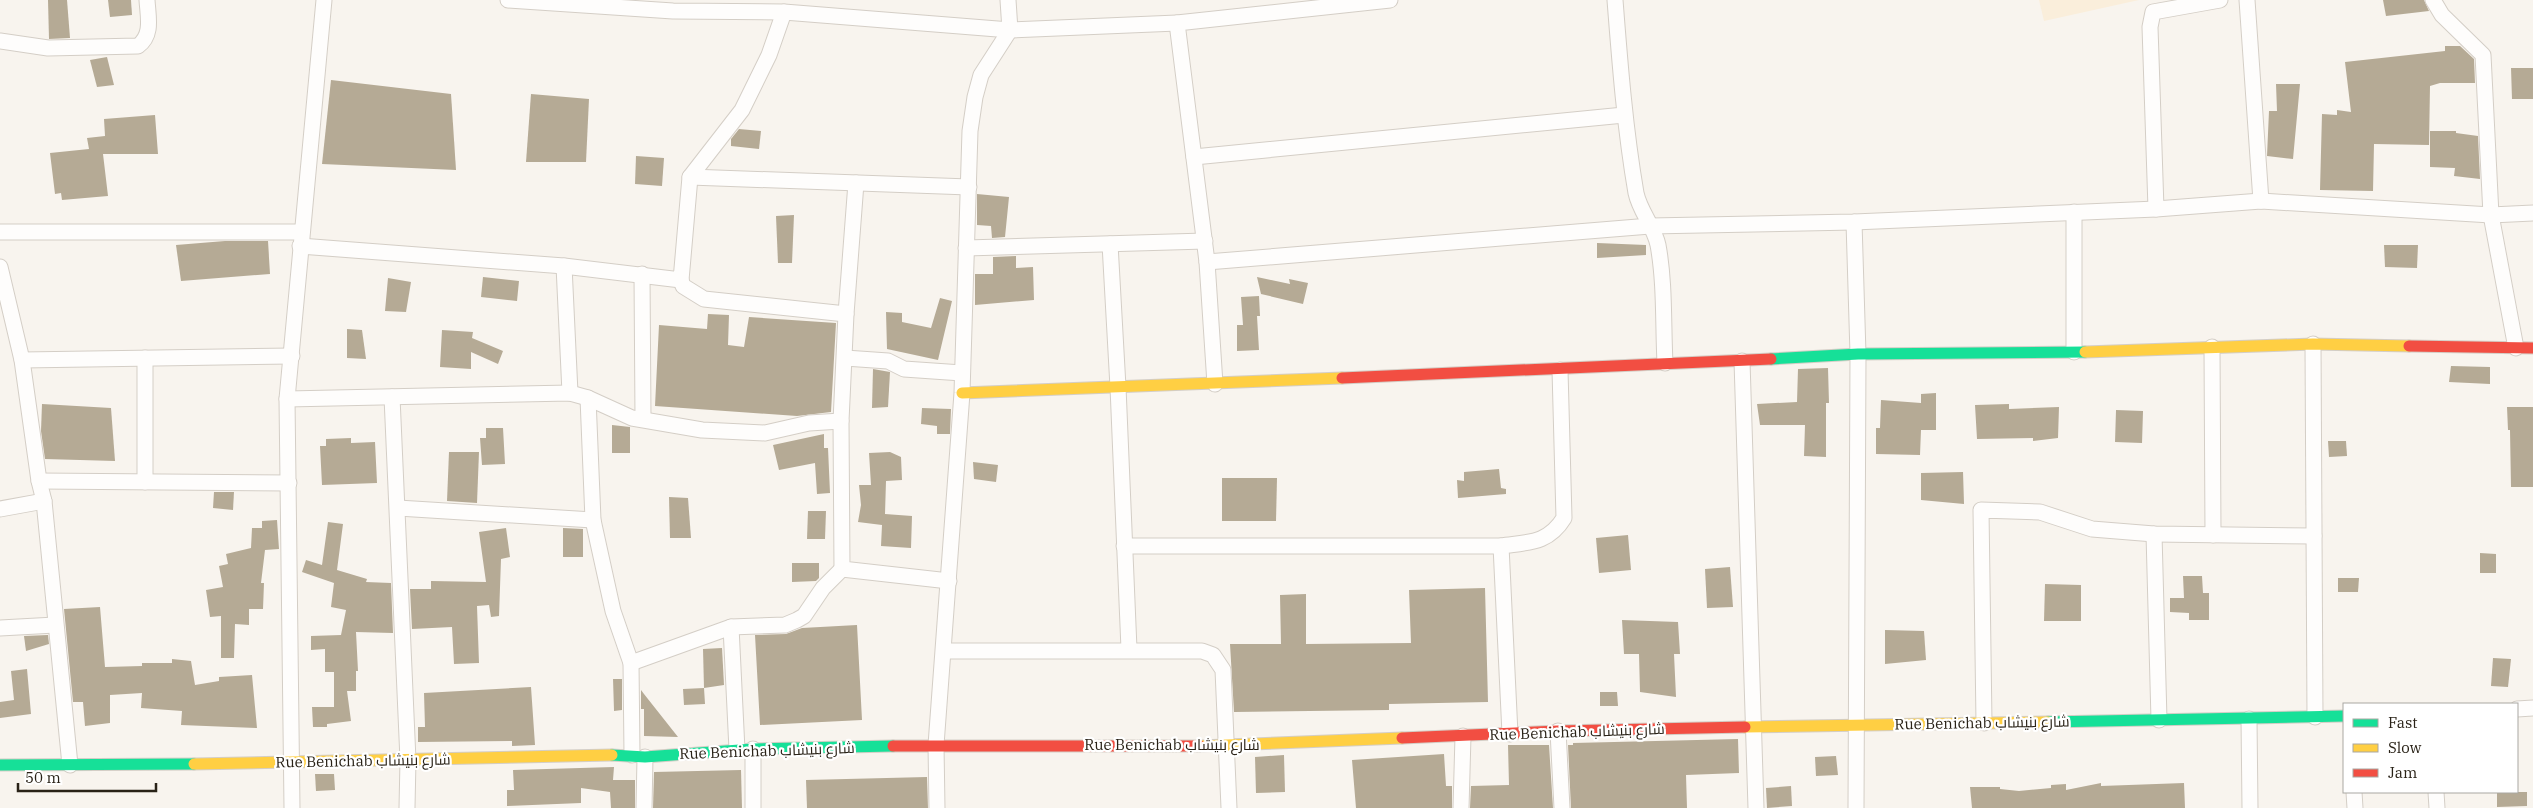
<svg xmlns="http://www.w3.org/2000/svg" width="2533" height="808" font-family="'IBM Plex Serif',Cairo,serif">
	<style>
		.built { fill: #faeedb }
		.building { fill: #b5aa95 }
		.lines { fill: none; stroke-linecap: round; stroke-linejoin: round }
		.street-casing { stroke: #d4cec6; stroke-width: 17 }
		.fast-casing { stroke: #d4cec6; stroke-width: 13 }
		.slow-casing { stroke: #d4cec6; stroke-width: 13 }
		.jam-casing { stroke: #d4cec6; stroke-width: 13 }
		.street { stroke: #fefdfc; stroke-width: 15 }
		.fast { stroke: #16e098; stroke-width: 11 }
		.slow { stroke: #ffcf43; stroke-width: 11 }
		.jam { stroke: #f24e42; stroke-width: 11 }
		.labels { text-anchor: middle; stroke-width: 4.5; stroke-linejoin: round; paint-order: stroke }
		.street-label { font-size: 15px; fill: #292217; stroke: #fff }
	</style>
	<rect width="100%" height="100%" fill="#f8f4ee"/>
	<path class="built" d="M 2039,0 L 2139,0 L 2044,21 Z"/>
	<g class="building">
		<path d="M 48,0 L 67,0 L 70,38 L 49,39 Z"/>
		<path d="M 108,0 L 131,0 L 132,15 L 110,17 Z"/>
		<path d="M 2383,0 L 2424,0 L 2429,11 L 2386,16 Z"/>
		<path d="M 2445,46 L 2460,46 L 2474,59 L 2475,83 L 2440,83 L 2430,86 L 2429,145 L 2374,144 L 2373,191 L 2320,190 L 2322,114 L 2337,115 L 2337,110 L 2351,112 L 2345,62 L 2445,51 Z"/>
		<path d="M 107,57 L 114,85 L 97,87 L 90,60 Z"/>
		<path d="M 2511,68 L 2533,68 L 2533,99 L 2512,99 Z"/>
		<path d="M 331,80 L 451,94 L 456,170 L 322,164 Z"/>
		<path d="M 2276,84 L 2300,84 L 2293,159 L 2267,156 L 2269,111 L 2277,111 Z"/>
		<path d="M 531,94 L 589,99 L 586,162 L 526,162 Z"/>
		<path d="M 155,115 L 158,154 L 103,154 L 108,196 L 62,200 L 61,193 L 55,194 L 50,153 L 89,149 L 87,138 L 105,136 L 104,119 Z"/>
		<path d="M 739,129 L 761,131 L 759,149 L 731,146 L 731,139 Z"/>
		<path d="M 2430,131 L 2456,131 L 2456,133 L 2478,136 L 2480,179 L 2454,176 L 2455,168 L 2430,167 Z"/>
		<path d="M 636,156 L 664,158 L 662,186 L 635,184 Z"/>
		<path d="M 977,194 L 1009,197 L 1005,237 L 992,238 L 991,226 L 977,225 Z"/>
		<path d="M 794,215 L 792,263 L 778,263 L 776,216 Z"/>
		<path d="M 225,241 L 268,241 L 270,274 L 181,281 L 176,245 Z"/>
		<path d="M 1597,243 L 1646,245 L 1646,255 L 1597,258 Z"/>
		<path d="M 2384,245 L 2418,245 L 2417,268 L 2385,267 Z"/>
		<path d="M 1016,256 L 1016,268 L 1033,267 L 1034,300 L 975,305 L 975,274 L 993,274 L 993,257 Z"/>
		<path d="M 483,277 L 519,281 L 517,301 L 481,297 Z"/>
		<path d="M 1257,277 L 1290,284 L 1289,279 L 1308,283 L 1303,304 L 1261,294 Z"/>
		<path d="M 388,278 L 411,282 L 406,312 L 385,311 Z"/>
		<path d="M 1259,296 L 1260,316 L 1257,316 L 1259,350 L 1237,351 L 1237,325 L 1243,325 L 1241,297 Z"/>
		<path d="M 940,298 L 952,301 L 938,360 L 887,349 L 886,312 L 902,313 L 902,322 L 931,328 Z"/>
		<path d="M 708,314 L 729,315 L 728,345 L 744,347 L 749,317 L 836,323 L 831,412 L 797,416 L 655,406 L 659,325 L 707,329 Z"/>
		<path d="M 347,329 L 362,330 L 366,359 L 347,358 Z"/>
		<path d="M 442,330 L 473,332 L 472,338 L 503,351 L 498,364 L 471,352 L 471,369 L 440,367 Z"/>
		<path d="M 2451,366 L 2490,367 L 2490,384 L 2449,382 Z"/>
		<path d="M 1828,368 L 1829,403 L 1826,403 L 1826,457 L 1804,456 L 1805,425 L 1760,425 L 1757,404 L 1797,402 L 1798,369 Z"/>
		<path d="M 873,369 L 890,372 L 888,407 L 872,408 Z"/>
		<path d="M 1936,393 L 1936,430 L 1921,430 L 1920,455 L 1876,454 L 1876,428 L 1880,428 L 1881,400 L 1921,403 L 1921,394 Z"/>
		<path d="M 42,404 L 111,408 L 115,461 L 45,459 L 41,431 Z"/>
		<path d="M 2009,404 L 2009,409 L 2059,407 L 2058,438 L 2033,441 L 2033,438 L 1977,439 L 1975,405 Z"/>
		<path d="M 2507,407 L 2533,407 L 2533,487 L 2511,487 L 2510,430 L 2508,430 Z"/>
		<path d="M 922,408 L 951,409 L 950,434 L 937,434 L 937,426 L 921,424 Z"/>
		<path d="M 2116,410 L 2143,411 L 2142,443 L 2115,442 Z"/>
		<path d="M 612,425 L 630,427 L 630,453 L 612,453 Z"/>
		<path d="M 486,428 L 503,428 L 505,464 L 482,465 L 480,438 L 486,438 Z"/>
		<path d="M 824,434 L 824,448 L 828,448 L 830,493 L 817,494 L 815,463 L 779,470 L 773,445 Z"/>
		<path d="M 351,438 L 351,443 L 375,442 L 377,483 L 322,485 L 320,446 L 326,446 L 326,439 Z"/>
		<path d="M 2328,441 L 2346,441 L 2347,456 L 2329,457 Z"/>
		<path d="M 449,452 L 479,452 L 477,503 L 447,501 Z"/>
		<path d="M 890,452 L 901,457 L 902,480 L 886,481 L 885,514 L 912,516 L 911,548 L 881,546 L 882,525 L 858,522 L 861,505 L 859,485 L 871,485 L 869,453 Z"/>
		<path d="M 973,462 L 998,465 L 996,482 L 974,479 Z"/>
		<path d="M 1499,469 L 1501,488 L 1506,489 L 1506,494 L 1458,498 L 1457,480 L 1464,481 L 1464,472 Z"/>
		<path d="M 1963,472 L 1964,504 L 1921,500 L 1921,473 Z"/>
		<path d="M 1222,478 L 1277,478 L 1276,521 L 1222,521 Z"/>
		<path d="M 214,492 L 234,492 L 233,510 L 213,508 Z"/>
		<path d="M 669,497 L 688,498 L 691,538 L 670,538 Z"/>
		<path d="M 808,511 L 826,511 L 825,539 L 807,539 Z"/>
		<path d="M 277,520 L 279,549 L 265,550 L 261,583 L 264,583 L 263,609 L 249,609 L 249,625 L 235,624 L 234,658 L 221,658 L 221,616 L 210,617 L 206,590 L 223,587 L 219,566 L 228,564 L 226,554 L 251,548 L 252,528 L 262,528 L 262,521 Z"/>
		<path d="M 328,522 L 343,524 L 337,570 L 367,579 L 366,582 L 391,583 L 393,633 L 356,632 L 358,671 L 356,671 L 356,691 L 347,691 L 351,721 L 327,724 L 327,727 L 313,727 L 312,707 L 334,707 L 334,672 L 325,672 L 325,649 L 311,650 L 311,636 L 341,635 L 346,610 L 331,607 L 334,583 L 302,572 L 306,560 L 322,565 Z"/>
		<path d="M 506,528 L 510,557 L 501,559 L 499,616 L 491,617 L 489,605 L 477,606 L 479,663 L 454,664 L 452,627 L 412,629 L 410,589 L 431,589 L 431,581 L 486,582 L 479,532 Z"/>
		<path d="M 563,528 L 583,529 L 583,557 L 563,557 Z"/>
		<path d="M 1628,535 L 1631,570 L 1599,573 L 1596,538 Z"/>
		<path d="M 2480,553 L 2496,554 L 2496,573 L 2480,573 Z"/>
		<path d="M 792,563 L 819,563 L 819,578 L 816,581 L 792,582 Z"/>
		<path d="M 1730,567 L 1733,607 L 1707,608 L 1705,569 Z"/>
		<path d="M 2183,576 L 2202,576 L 2203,593 L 2209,593 L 2209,620 L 2189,620 L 2189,613 L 2170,612 L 2170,598 L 2184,598 Z"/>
		<path d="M 2338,578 L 2359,578 L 2358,592 L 2338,592 Z"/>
		<path d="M 2045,584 L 2081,585 L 2081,621 L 2044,621 Z"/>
		<path d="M 1485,588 L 1488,702 L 1389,704 L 1389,710 L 1234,712 L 1230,644 L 1281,644 L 1280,595 L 1306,594 L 1306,644 L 1411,643 L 1409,590 Z"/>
		<path d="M 100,607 L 105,667 L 142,666 L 142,663 L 172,663 L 172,659 L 191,661 L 195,685 L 219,681 L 219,677 L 252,675 L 257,728 L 181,725 L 182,711 L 141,708 L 142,693 L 110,695 L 110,723 L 85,726 L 83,702 L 73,702 L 64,609 Z"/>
		<path d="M 1622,620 L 1678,622 L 1680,654 L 1674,654 L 1676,697 L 1640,692 L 1639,654 L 1624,654 Z"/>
		<path d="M 857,625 L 862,720 L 760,725 L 755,635 L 786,634 L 802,628 Z"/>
		<path d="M 1885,630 L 1924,631 L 1926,660 L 1885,664 Z"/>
		<path d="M 48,635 L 49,644 L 26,651 L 24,636 Z"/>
		<path d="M 722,648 L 724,685 L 704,688 L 703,649 Z"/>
		<path d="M 2493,658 L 2511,659 L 2508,687 L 2491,686 Z"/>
		<path d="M 27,669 L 31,714 L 0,718 L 0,702 L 14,700 L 11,671 Z"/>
		<path d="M 613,679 L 622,679 L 622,710 L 614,711 Z"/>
		<path d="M 531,687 L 535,745 L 512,746 L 512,741 L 418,742 L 418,727 L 425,727 L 424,693 Z"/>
		<path d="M 704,688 L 705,704 L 684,705 L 683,689 Z"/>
		<path d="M 641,690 L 644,694 L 678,737 L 644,736 L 644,709 L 641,709 Z"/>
		<path d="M 1600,692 L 1617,692 L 1618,706 L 1600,706 Z"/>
		<path d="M 1738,739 L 1739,773 L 1686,775 L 1687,808 L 1571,808 L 1568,745 L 1573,745 L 1573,743 Z"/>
		<path d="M 1508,745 L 1549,745 L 1553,808 L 1470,808 L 1471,786 L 1509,785 Z"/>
		<path d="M 1444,754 L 1446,786 L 1452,786 L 1452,808 L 1356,808 L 1352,760 Z"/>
		<path d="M 1284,755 L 1285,792 L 1256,793 L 1255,757 Z"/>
		<path d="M 1836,756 L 1838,775 L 1816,776 L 1815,757 Z"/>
		<path d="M 614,767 L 613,780 L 635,780 L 635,808 L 611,808 L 610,792 L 581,788 L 581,803 L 507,806 L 507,790 L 514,790 L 513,770 Z"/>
		<path d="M 741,770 L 742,808 L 653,808 L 654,772 Z"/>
		<path d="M 315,774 L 334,774 L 335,790 L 316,791 Z"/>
		<path d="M 927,777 L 928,808 L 807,808 L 806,780 Z"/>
		<path d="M 2101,783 L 2101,786 L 2184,783 L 2185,808 L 1972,808 L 1970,787 L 2000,787 L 2000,789 L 2019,791 L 2051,788 L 2051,785 L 2066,784 L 2066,790 Z"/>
		<path d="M 1791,786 L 1792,806 L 1767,808 L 1766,788 Z"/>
		<path d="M 2497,792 L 2527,792 L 2527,806 L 2497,807 Z"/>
	</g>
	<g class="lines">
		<g class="street-casing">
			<g id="street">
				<path d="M 508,0 L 673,11 L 784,12 L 1010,30 L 1177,23"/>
				<path d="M 1615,0 C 1620,65 1625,129 1636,193 C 1640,212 1654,226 1658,245 C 1665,283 1663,325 1665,363"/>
				<path d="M 2247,0 L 2261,201"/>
				<path d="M 2433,0 L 2442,15 L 2483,55 L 2491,215 L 2516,348"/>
				<path d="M 0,41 L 48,48 L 138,46 C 153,35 148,17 147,0"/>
				<path d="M 1194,157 L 1624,115"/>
				<path d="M 690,177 L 969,187"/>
				<path d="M 856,183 L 846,314 L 841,421 L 842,569 L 949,581"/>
				<path d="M 2156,209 L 2150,27 L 2153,12 L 2220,0"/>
				<path d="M 1854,222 L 1858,354 L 1856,808"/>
				<path d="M 0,232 L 301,232"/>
				<path d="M 1110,244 L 1118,387 L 1129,649"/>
				<path d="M 300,246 L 564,266 L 681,280 L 690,177 L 742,110 L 769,55 L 784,12"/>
				<path d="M 966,248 L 1205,241"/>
				<path d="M 1207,262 L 1650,226 L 1854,222 L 2156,209 L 2261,201 L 2491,215 L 2533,213"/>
				<path d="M 564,266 L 570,393"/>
				<path d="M 0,267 L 22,360 L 39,481 L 44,501 L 70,765"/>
				<path d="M 642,274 L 643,419"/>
				<path d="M 681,280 L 683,286 L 704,299 L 846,314"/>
				<path d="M 2313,344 L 2315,717"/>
				<path d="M 2212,347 L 2213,535"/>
				<path d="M 2074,352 L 2074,212"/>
				<path d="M 145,358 L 145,482"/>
				<path d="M 845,358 L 888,361 L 904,369 L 962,373"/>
				<path d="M 22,360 L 292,356"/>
				<path d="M 1742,361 L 1756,808"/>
				<path d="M 1215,384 L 1207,262 L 1177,23 L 1390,0"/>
				<path d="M 392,397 L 408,760 L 407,808"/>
				<path d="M 588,398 L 593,520 L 613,611 L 631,663 L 632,755"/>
				<path d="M 287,399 L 570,393 L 588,398 L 632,418 L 702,430 L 765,433 L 809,423 L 841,421"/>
				<path d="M 39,481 L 289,483"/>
				<path d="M 398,508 L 593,520"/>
				<path d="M 0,509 L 44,501"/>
				<path d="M 2154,534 L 2159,720"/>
				<path d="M 1124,546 L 1501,546 C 1528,542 1548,544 1564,518 L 1560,370"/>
				<path d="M 1501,546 L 1510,734"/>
				<path d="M 731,627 L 785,625 L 797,620 L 804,616 L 823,588 L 842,569"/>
				<path d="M 0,628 L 55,625"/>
				<path d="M 944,651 L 1202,651 L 1213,655 L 1223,670 L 1229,808"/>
				<path d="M 631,663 L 731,627 L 737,750"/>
				<path d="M 2517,709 L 2533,708"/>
				<path d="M 2249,719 L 2250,808"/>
				<path d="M 1984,723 L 1981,510 L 2040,512 L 2092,529 L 2154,534 L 2314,536"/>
				<path d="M 1558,731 L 1562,808"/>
				<path d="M 753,749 L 753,808"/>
				<path d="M 2354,792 L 2355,808"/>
				<path d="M 2436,792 L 2437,808"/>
				<path d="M 292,808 L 287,399 L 324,0"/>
				<path d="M 644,808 L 645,757"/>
				<path d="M 937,808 L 936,745 L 962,393 L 970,131 L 975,97 L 981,75 L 1010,30 L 1008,0"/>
				<path d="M 1461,808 L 1463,736"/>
			</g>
		</g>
		<g class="fast-casing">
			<g id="fast">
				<path d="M 1771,359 L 1858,354 L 2085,352"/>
				<path d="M 2048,722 L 2344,716"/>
				<path d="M 612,755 L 645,757 L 753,749 L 893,746"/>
				<path d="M 0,765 L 194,764"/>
			</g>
		</g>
		<g class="slow-casing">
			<g id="slow">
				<path d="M 2085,352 L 2313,344 L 2409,346"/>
				<path d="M 962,393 L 1342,378"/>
				<path d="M 1745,727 L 2048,722"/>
				<path d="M 1200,746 L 1402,738"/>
				<path d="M 194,764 L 612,755"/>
			</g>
		</g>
		<g class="jam-casing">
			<g id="jam">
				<path d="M 2409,346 L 2533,348"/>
				<path d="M 1342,378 L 1771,359"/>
				<path d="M 1402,738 L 1558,731 L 1745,727"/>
				<path d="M 893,746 L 1200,746"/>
			</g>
		</g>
		<use href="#street" class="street"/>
		<use href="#fast" class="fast"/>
		<use href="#slow" class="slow"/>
		<use href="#jam" class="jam"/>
	</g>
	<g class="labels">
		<g class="street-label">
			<text transform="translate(1982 723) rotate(-1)" y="5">Rue Benichab شارع بنيشاب</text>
			<text transform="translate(1577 732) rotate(-2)" y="5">Rue Benichab شارع بنيشاب</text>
			<text x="1172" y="750">Rue Benichab شارع بنيشاب</text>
			<text transform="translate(767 751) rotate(-2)" y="5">Rue Benichab شارع بنيشاب</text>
			<text transform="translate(363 761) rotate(-1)" y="5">Rue Benichab شارع بنيشاب</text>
		</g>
	</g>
	<rect x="2343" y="703" width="175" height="90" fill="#ffffff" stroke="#a9a7a2"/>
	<rect x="2353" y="719" width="25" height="8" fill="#16e098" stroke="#a9a7a2"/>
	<text x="2388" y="728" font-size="15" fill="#292217">Fast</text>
	<rect x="2353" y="744" width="25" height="8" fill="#ffcf43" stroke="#a9a7a2"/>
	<text x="2388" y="753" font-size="15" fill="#292217">Slow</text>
	<rect x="2353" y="769" width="25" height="8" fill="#f24e42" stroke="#a9a7a2"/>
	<text x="2388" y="778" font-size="15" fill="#292217">Jam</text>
	<path d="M18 783v8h138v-8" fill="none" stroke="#292217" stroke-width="2.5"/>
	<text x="25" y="783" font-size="15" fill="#292217" stroke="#ffffff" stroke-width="4" paint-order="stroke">50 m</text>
</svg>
